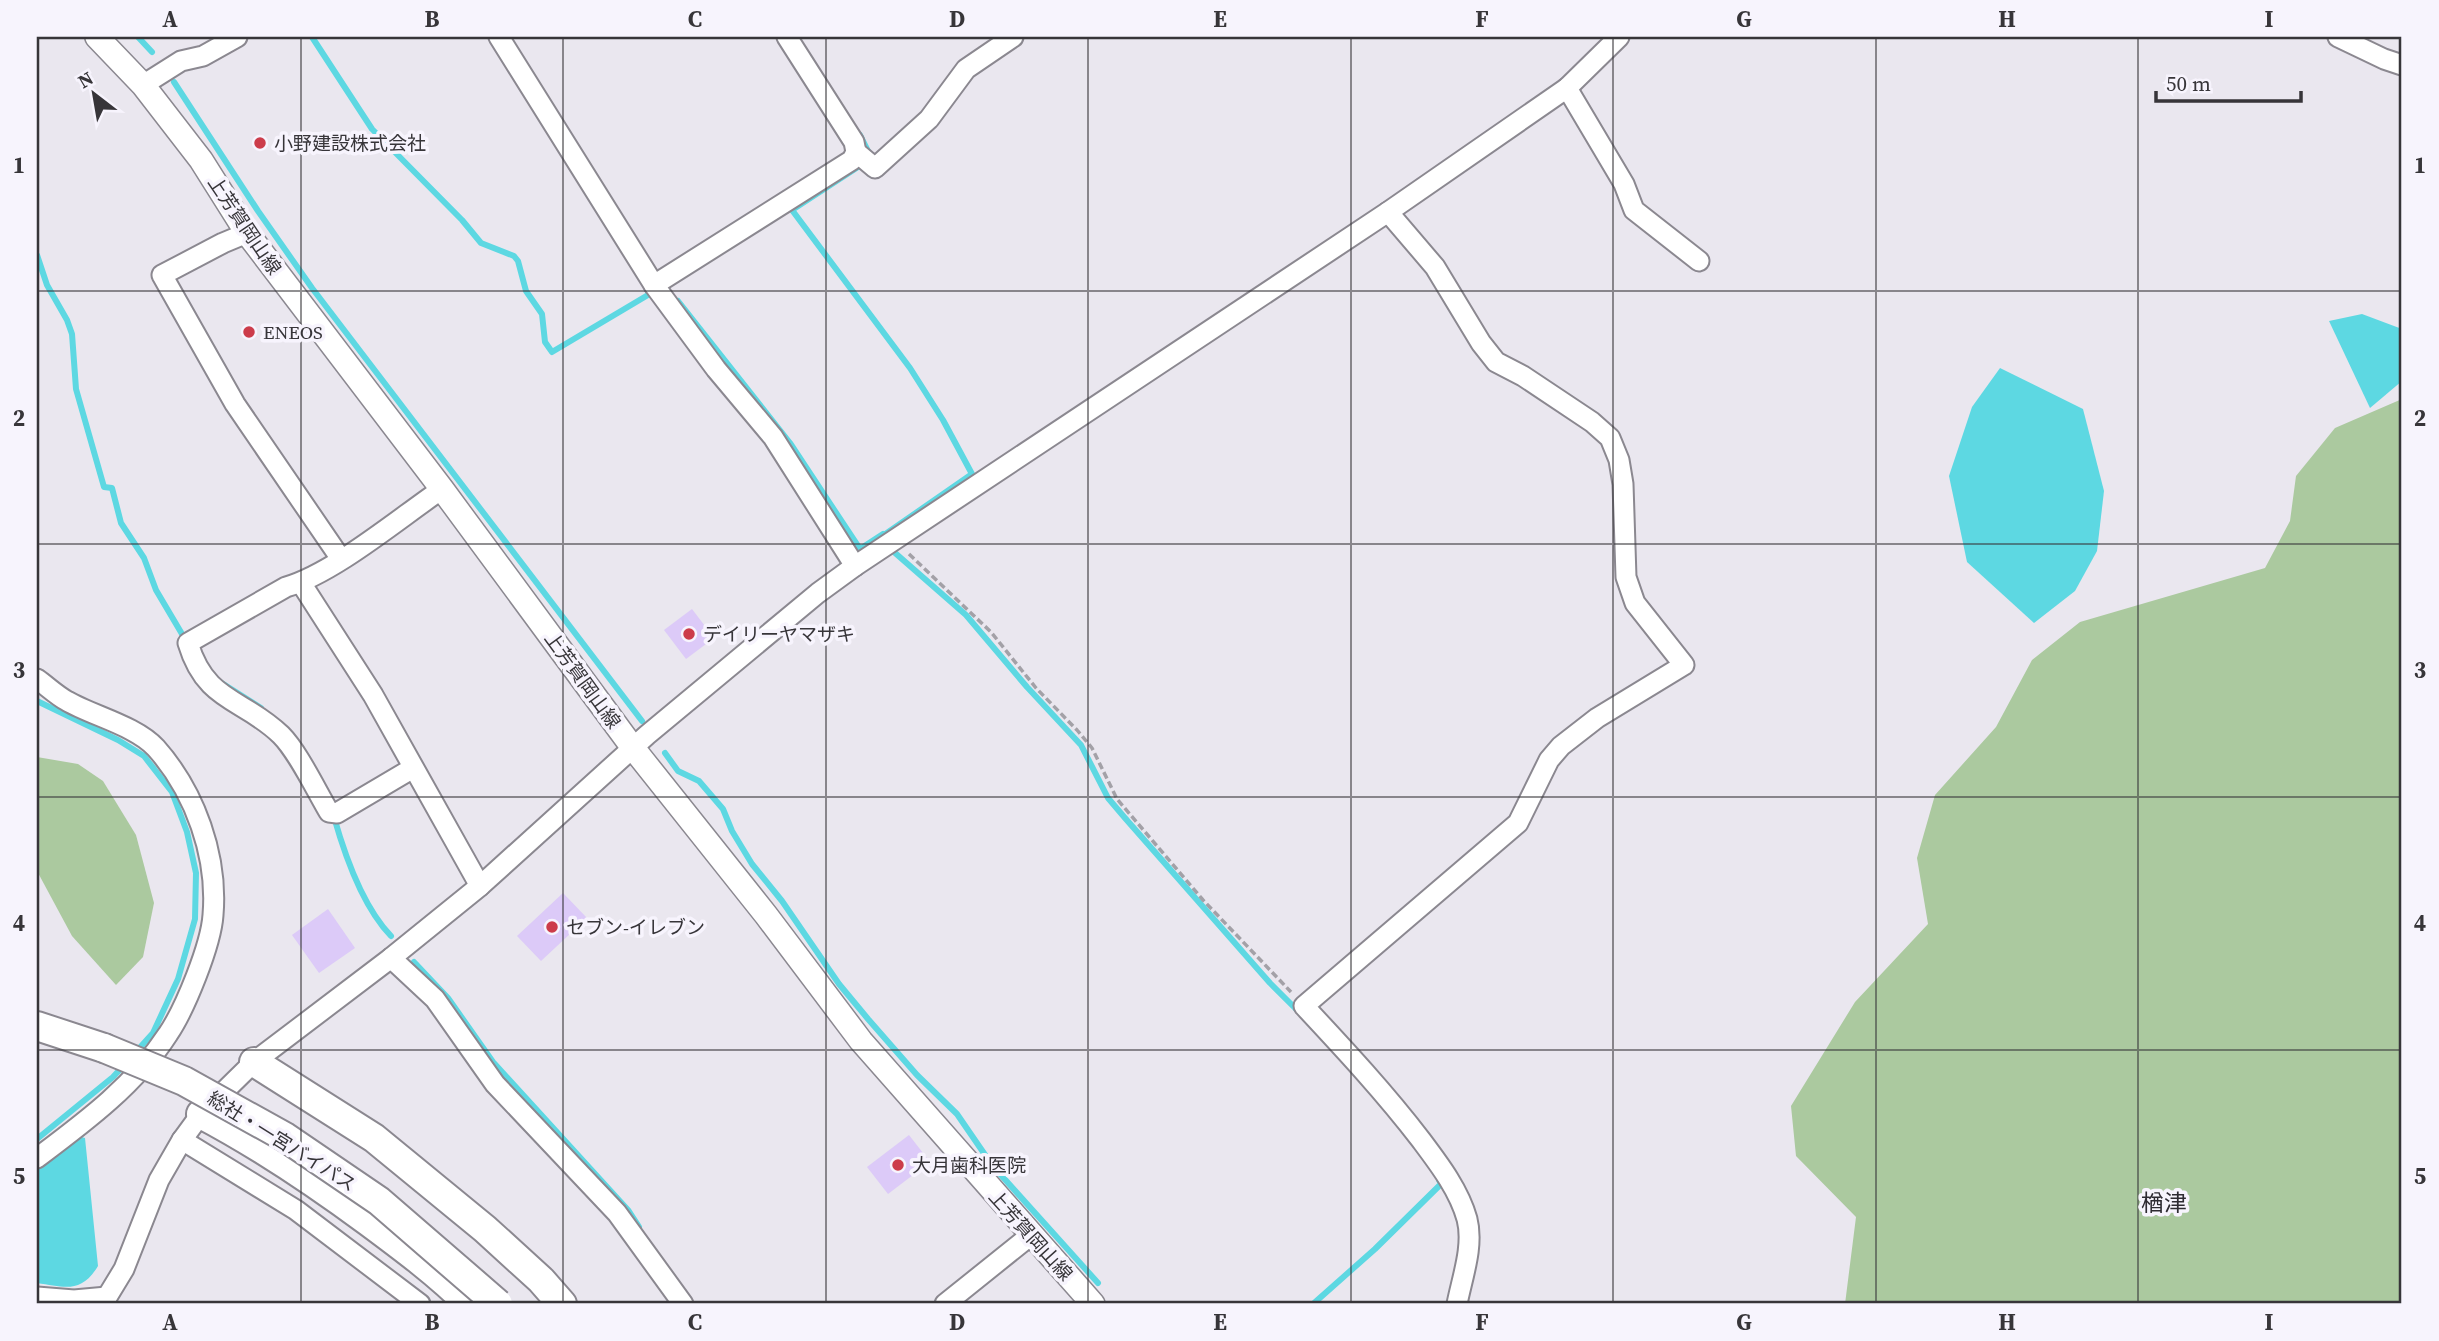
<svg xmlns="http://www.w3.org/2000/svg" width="2439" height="1341" font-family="'Source Serif 4','Noto Sans JP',serif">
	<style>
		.green { fill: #abc99f }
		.water { fill: #5dd8e2 }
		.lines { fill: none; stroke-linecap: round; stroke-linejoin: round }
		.stream { stroke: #5dd8e2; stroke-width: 6 }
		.building { fill: #dccaf8 }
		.minor-casing { stroke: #8b8890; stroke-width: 23 }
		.major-casing { stroke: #8b8890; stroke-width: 26 }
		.highway-casing { stroke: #8b8890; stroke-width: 32 }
		.path { stroke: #a3a1a7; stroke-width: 3.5; stroke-dasharray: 7 3.5; stroke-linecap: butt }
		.minor { stroke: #fff; stroke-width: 19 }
		.major { stroke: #fff; stroke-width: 23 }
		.highway { stroke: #fff; stroke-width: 28 }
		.highway-bridge-casing { stroke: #8b8890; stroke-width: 32; stroke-linecap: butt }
		.highway-bridge { stroke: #fff; stroke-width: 28 }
		.grid { fill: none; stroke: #373539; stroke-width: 2; stroke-opacity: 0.55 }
		.poi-dot { fill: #cc3c4a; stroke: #f7f4fd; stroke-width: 2.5 }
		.labels { text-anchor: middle; stroke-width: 7; stroke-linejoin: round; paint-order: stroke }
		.poi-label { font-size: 19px; fill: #373539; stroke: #f7f4fd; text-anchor: start }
		.street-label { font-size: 19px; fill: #373539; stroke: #f7f4fd }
		.quarter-label { font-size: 23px; fill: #2e2b32; stroke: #f7f4fd }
		.neatline { fill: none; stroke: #373539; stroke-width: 2.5 }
		.grid-label { font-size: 23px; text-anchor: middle; font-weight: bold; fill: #373539 }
	</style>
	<rect width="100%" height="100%" fill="#eae7ef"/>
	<g class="green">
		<path d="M 2402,399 L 2402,1304 L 1845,1304 L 1856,1217 L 1796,1156 L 1791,1106 L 1855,1002 L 1928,924 L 1917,858 L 1935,795 L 1996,727 L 2032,660 L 2080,622 L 2265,568 L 2290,521 L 2296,476 L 2335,428 Z"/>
		<path d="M 37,757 L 78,764 L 103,781 L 136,835 L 154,903 L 143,957 L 116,985 L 72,936 L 37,871 Z"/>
	</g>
	<g class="water">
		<path d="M 2362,314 L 2402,329 L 2402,381 L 2370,408 L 2329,321 Z"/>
		<path d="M 2000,368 L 2083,409 L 2104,491 L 2097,551 L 2075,591 L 2034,623 L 1967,562 L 1949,476 L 1972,407 Z"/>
		<path d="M 78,1136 L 85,1138 L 98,1266 C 81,1294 65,1287 37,1283 L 37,1170 Z"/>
	</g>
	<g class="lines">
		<g class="stream">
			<path d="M 138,37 L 152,52"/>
			<path d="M 312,37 L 372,129 L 462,220 L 481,243 L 514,256 L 518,261 L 526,291 L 542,314 L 545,342 L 552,352 L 653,292"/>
			<path d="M 174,82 L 258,211 L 312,288 L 642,721"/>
			<path d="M 860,135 L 870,155 L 861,165 L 792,210 L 910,368 L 943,420 L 972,474 L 884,535"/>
			<path d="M 37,255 L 47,285 L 67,320 L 72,334 L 76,389 L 104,487 L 112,488 L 121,523 L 144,558 L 156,590 L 182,634 L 189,641"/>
			<path d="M 678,301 L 790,443 L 860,549 L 883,534"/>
			<path d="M 894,552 L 966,615 L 1027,687 L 1081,745 L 1108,798 L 1125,818 L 1270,983 L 1300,1013"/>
			<path d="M 220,682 L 261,708"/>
			<path d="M 37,701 L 118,740 L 144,756 L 172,792 L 187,832 L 196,873 L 195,919 L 178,979 L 153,1033 L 135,1053"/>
			<path d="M 665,753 L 678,771 L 699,781 L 723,809 L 732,831 L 752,864 L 782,901 L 839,984 L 868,1019 L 917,1075 L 957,1114 L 992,1165 L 1098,1283"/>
			<path d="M 334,817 C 345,856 363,907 391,936"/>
			<path d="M 414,962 L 448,998 L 493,1062 L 628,1210 L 639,1227"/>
			<path d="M 37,1139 L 113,1077 L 125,1064"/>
			<path d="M 1313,1304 L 1375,1249 L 1441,1184 L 1439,1180"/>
		</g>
	</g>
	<g class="building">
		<path d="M 692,609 L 714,638 L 686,659 L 664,630 Z"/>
		<path d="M 563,893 L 587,918 L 541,961 L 517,936 Z"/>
		<path d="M 328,909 L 355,948 L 319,973 L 292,935 Z"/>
		<path d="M 909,1135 L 930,1162 L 888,1194 L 867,1167 Z"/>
	</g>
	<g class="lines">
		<g class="minor-casing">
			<g id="minor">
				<path d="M 499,37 L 654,285 L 716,369 L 773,437 L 855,566"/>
				<path d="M 2338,37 L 2384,59 L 2402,65"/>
				<path d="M 143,85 L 181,61 L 203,56 L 237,37"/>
				<path d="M 1567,88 L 1624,184 L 1634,210 L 1699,261"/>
				<path d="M 856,152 L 875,168 L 929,119 L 966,69 L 1013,37"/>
				<path d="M 1388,212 L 1435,267 L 1481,343 L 1496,362 L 1523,376 L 1592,422 L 1610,438 L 1619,460 L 1623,484 L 1626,577 L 1635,603 L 1684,665 L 1597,718 L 1561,746 L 1549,760 L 1518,823 L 1304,1006 C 1345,1050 1385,1093 1421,1140 C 1439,1164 1459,1190 1467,1219 C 1474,1246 1462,1278 1457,1304"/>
				<path d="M 247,233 L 223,243 L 162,275 L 235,404 L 341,559"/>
				<path d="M 654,285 L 852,160 L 856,152 L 854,142 L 787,37"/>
				<path d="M 301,583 L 373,695 L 480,886"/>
				<path d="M 37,679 C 47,686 56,695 67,701 C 93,716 136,726 156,748 C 195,792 218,856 213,915 C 211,945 185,1009 168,1034 C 135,1085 85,1122 37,1158"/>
				<path d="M 413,768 L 337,813 L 329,812 C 316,790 298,752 281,735 C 243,698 206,703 188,643 L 286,587 C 334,573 398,519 442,489"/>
				<path d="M 391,958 L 435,999 L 495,1084 L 617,1213 L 683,1304"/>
				<path d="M 182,1140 L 296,1210 L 420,1304"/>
				<path d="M 37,1297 L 74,1300 L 107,1297"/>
				<path d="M 97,1304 L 107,1297 L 124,1269 L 159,1180 L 182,1140 L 201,1114 L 254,1062 L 391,958 L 480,886 L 647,735 L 818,593 L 855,566 L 1388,212 L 1567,88 L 1619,37"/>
				<path d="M 945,1304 L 1031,1235"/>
			</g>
		</g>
		<g class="major-casing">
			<path id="major" d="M 97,37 L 143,85 L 201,160 L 247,233 L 442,489 L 633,748 L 766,915 L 861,1041 L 1093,1304"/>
		</g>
		<g class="highway-casing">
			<g id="highway">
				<path d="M 37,1026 L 104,1048"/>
				<path d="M 254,1062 L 374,1138 L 485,1229 L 541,1280 L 562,1304"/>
				<path d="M 201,1114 C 260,1145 316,1183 369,1222 C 404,1248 439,1274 469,1304"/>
			</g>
		</g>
		<path class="path" d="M 909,554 L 991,632 L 1036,688 L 1077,730 L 1092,748 L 1117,799 L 1203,900 L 1291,992"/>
		<use href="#minor" class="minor"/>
		<use href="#major" class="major"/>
		<use href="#highway" class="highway"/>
		<g class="highway-bridge-casing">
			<path id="highway-bridge" d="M 104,1048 L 184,1081 L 285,1137 L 379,1201 L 498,1304"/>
		</g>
		<use href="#highway-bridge" class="highway-bridge"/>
	</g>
	<path class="grid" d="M 301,37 L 301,1304M 563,37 L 563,1304M 826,37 L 826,1304M 1088,37 L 1088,1304M 1351,37 L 1351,1304M 1613,37 L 1613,1304M 1876,37 L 1876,1304M 2138,37 L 2138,1304M 37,291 L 2402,291M 37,544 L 2402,544M 37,797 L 2402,797M 37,1050 L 2402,1050"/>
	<g class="poi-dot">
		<circle cx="260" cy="143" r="7"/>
		<circle cx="249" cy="332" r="7"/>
		<circle cx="689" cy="634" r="7"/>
		<circle cx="552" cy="927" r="7"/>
		<circle cx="898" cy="1165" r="7"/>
	</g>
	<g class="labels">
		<g class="poi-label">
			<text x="274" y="150">小野建設株式会社</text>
			<text x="263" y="339">ENEOS</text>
			<text x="703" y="641">デイリーヤマザキ</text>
			<text x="566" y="934">セブン-イレブン</text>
			<text x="912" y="1172">大月歯科医院</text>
		</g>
		<g class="street-label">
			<text transform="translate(245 225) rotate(56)" y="7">上芳賀岡山線</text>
			<text transform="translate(583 680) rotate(54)" y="7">上芳賀岡山線</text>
			<text transform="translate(282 1141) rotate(32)" y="7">総社・一宮バイパス</text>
			<text transform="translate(1031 1235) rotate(48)" y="7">上芳賀岡山線</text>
		</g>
		<g class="quarter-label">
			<text x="2164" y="1211">楢津</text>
		</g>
	</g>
	<rect width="2439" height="1341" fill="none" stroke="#f7f4fd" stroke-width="77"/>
	<g transform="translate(94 94) rotate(329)" stroke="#f7f4fd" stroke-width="5" paint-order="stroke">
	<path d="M0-5L12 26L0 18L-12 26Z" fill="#373539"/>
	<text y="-10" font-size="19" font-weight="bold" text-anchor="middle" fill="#373539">N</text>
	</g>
	<path d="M2156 91v10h145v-10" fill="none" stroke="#373539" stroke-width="3.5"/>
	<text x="2166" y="91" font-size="21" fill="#373539" stroke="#f7f4fd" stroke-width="5" paint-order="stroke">50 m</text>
	<rect x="38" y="38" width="2362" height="1264" class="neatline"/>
	<g class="grid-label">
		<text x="170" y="27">A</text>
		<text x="432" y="27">B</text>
		<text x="695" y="27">C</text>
		<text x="957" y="27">D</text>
		<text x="1220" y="27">E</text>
		<text x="1482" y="27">F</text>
		<text x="1744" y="27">G</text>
		<text x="2007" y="27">H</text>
		<text x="2269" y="27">I</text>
		<text x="19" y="173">1</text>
		<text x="2420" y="173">1</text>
		<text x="19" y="426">2</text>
		<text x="2420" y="426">2</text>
		<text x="19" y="678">3</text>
		<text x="2420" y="678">3</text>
		<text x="19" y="931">4</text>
		<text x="2420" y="931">4</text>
		<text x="19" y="1184">5</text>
		<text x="2420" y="1184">5</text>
		<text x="170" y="1330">A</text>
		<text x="432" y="1330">B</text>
		<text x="695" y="1330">C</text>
		<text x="957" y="1330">D</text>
		<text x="1220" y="1330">E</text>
		<text x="1482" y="1330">F</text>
		<text x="1744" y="1330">G</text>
		<text x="2007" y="1330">H</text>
		<text x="2269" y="1330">I</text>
	</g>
</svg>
